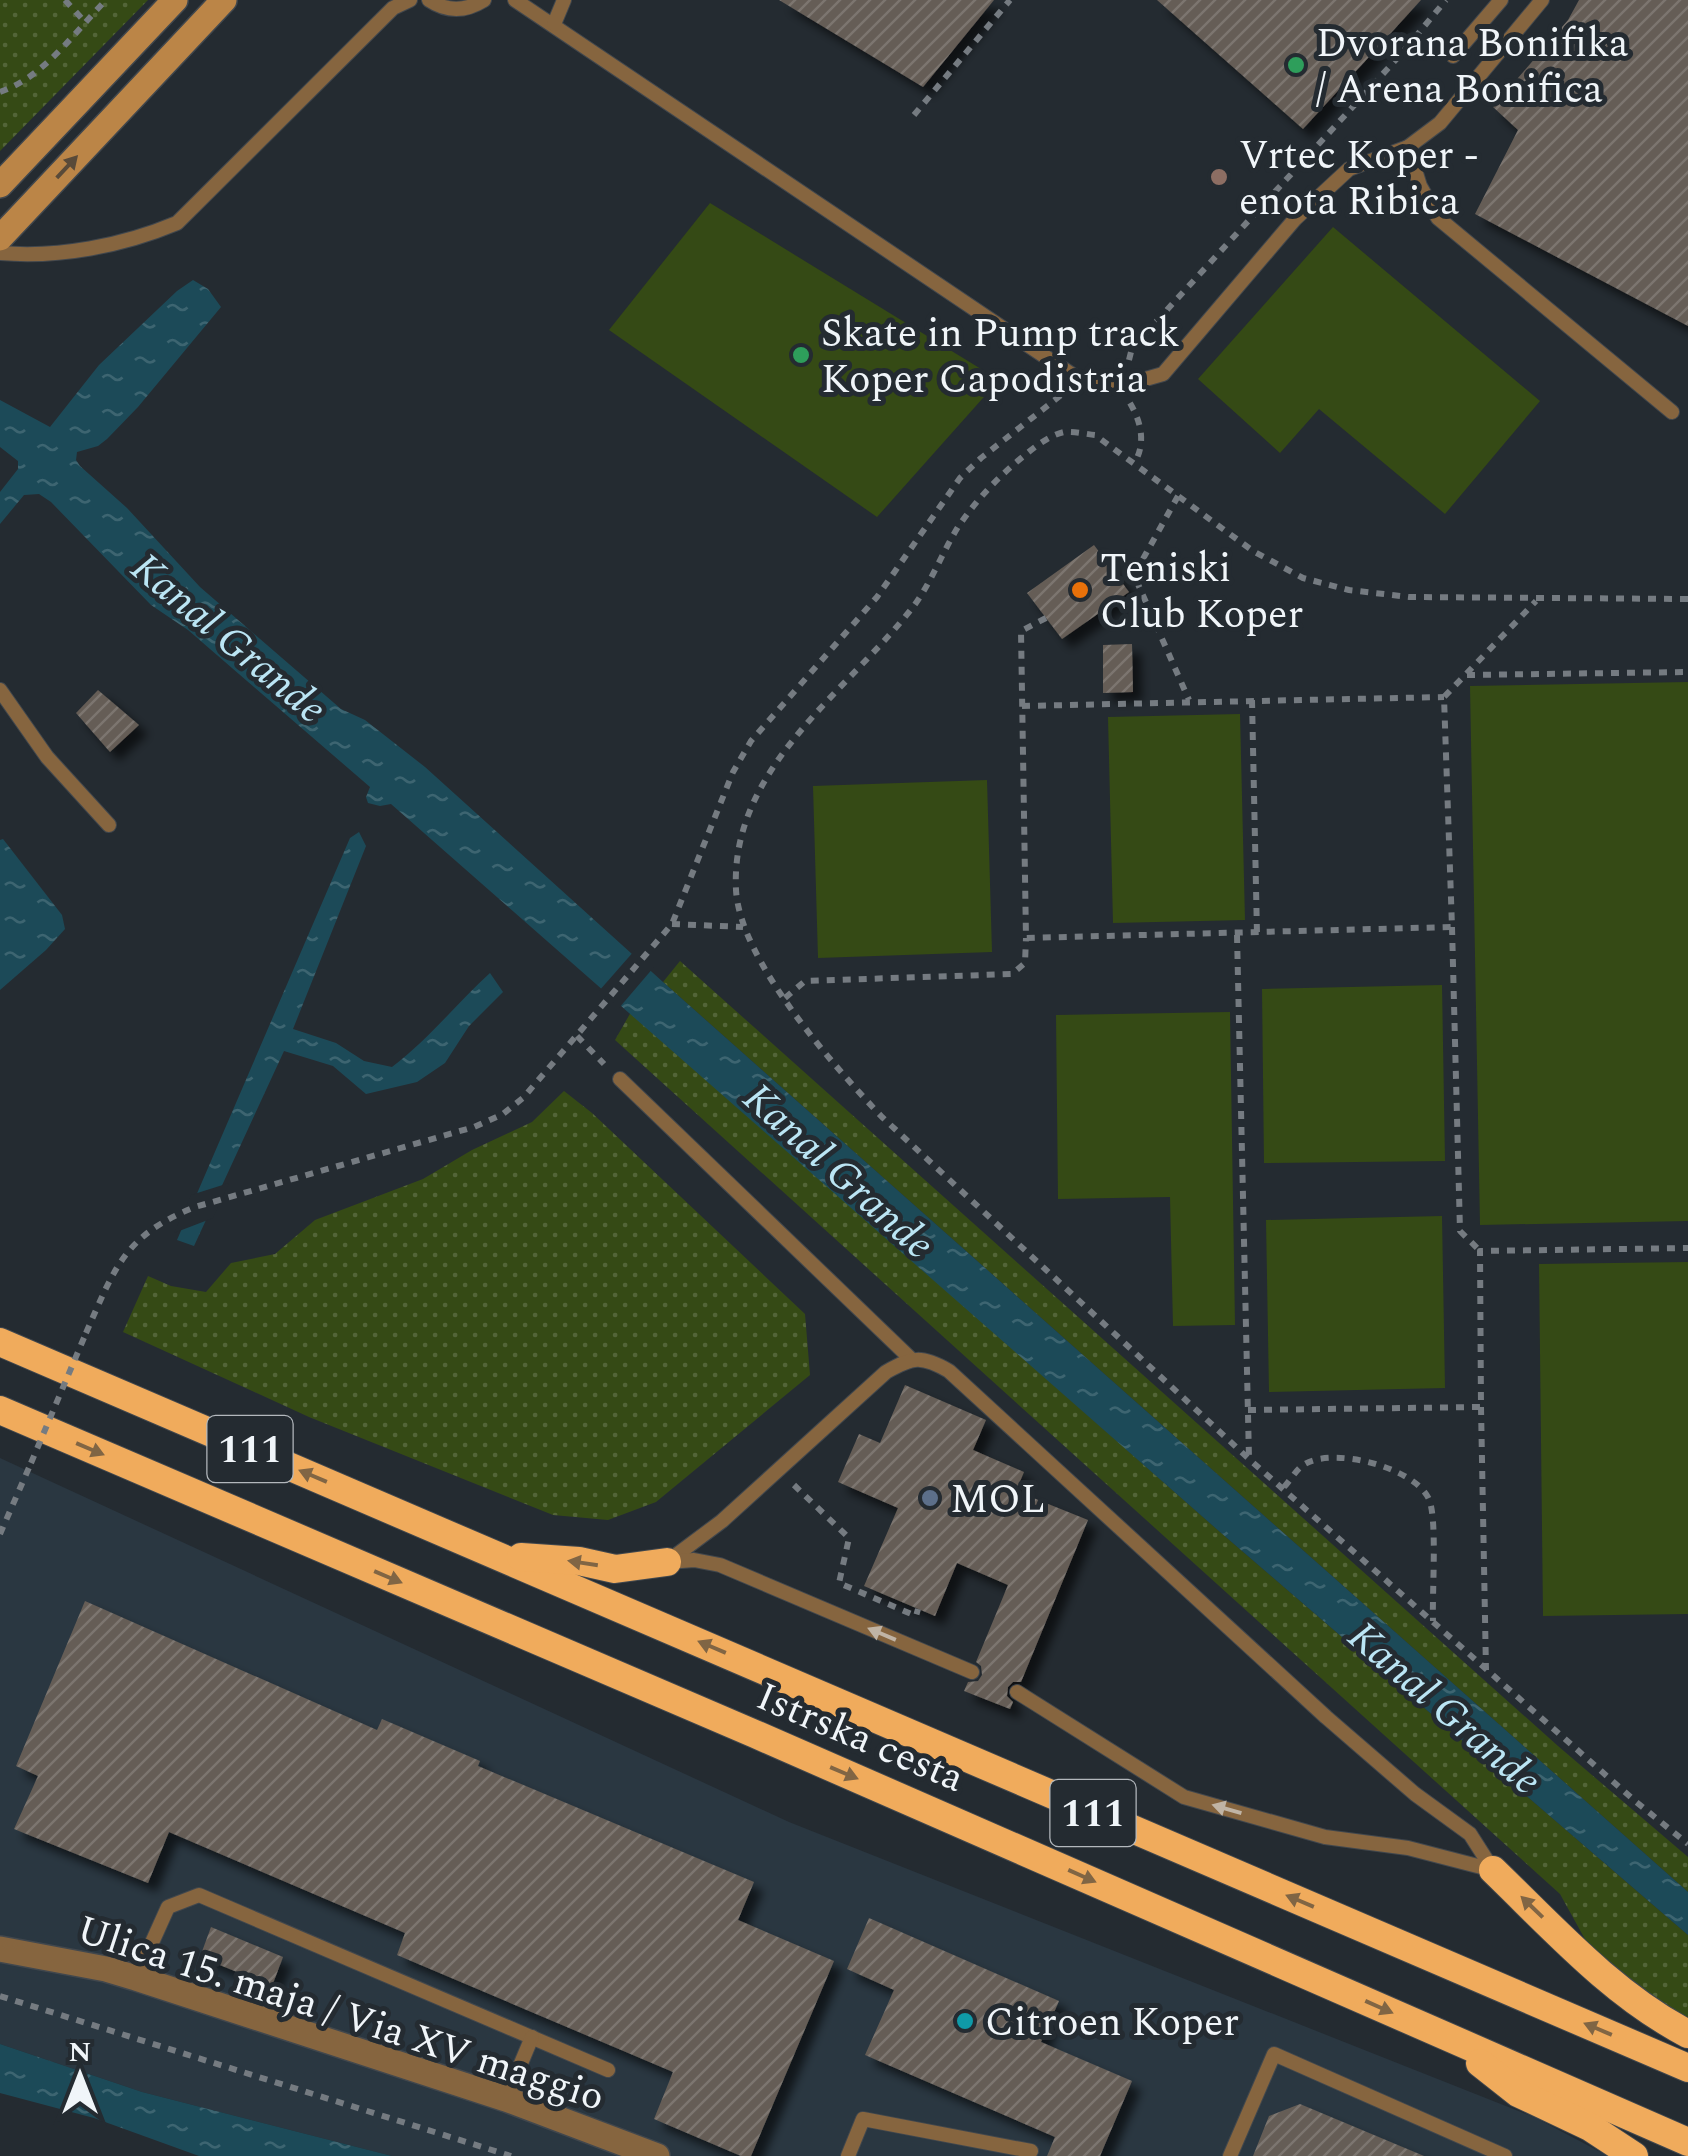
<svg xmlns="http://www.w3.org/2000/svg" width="1688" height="2156" font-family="Spectral,serif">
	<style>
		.built { fill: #2a3741 }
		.grass { fill: url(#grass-dots) }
		.garden { fill: #354a15 }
		.water { fill: url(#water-ripples) }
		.pier { fill: #242b31 }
		.building { fill: url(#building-hatch); filter: url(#shadow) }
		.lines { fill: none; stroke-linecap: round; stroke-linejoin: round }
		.service-casing { stroke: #41474d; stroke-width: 16 }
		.minor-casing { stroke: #41474d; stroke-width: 28 }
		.secondary-casing { stroke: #41474d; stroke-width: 28 }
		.trunk-casing { stroke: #41474d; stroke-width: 30 }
		.path { stroke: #757b81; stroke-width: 6; stroke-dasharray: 8 8; stroke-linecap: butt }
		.service { stroke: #86653f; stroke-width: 14 }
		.minor { stroke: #86653f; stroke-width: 25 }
		.secondary { stroke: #bb8547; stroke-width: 25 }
		.trunk { stroke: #f0ab5c; stroke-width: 28 }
		.path-bridge { stroke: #757b81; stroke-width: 6; stroke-dasharray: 8 8; stroke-linecap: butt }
		.oneway { fill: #594a39 }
		.oneway2 { fill: #806544 }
		.oneway3 { fill: #c0b4a5 }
		.leisure-dot { fill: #2e9e5b; stroke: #242b31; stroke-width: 4 }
		.education-dot { fill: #8d6e63; stroke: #242b31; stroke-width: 4 }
		.food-dot { fill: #e8710a; stroke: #242b31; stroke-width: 4 }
		.service-dot { fill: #5c6f8a; stroke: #242b31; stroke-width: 4 }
		.culture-dot { fill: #0f9aa8; stroke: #242b31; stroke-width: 4 }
		.labels { text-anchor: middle; stroke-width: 10; stroke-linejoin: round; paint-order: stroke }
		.shield { fill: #242b31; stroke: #b3b8bd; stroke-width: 2.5 }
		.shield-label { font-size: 38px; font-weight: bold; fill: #f0f5f9 }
		.poi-label { font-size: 40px; fill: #f0f5f9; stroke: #242b31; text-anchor: start }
		.street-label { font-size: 40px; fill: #f0f5f9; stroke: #242b31 }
		.water-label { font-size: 42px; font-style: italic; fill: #bbe5f4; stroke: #242b31 }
	</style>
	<defs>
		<pattern id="grass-dots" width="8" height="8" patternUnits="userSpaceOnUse" patternTransform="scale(2.5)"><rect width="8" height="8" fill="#354a15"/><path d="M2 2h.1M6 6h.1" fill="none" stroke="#536538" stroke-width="1.8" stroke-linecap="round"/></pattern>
		<pattern id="water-ripples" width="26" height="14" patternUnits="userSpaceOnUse" patternTransform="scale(2.5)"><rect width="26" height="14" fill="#1c4a58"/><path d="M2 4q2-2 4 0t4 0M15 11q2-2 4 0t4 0" fill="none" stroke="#3d6571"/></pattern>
		<pattern id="building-hatch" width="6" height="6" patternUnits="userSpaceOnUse" patternTransform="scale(2.5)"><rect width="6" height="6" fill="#655d56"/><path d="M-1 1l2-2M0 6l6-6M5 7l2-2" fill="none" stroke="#7b756f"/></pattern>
		<filter id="shadow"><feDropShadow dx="9" dy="9" stdDeviation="5" flood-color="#0009"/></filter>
	</defs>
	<rect width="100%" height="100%" fill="#242b31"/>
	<path class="built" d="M 0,1458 L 789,1822 L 1536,2118 L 1608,2156 L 392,2156 L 142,2092 L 0,2044 Z"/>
	<g class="grass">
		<path d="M 0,0 L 148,0 L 0,151 Z"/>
		<path d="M 680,961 L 1558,1746 L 1688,1857 L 1688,1892 L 663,982 Z"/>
		<path d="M 631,1012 L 1220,1532 L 1688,1935 L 1688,2024 L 1628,1980 L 1586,1941 L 1560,1894 L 615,1040 Z"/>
		<path d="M 564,1091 L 592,1113 L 805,1314 L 810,1375 L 656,1502 L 608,1520 L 553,1515 L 309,1417 L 123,1332 L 148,1276 L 171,1286 L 206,1292 L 231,1263 L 275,1254 L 315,1220 L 423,1179 L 472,1150 L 532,1122 Z"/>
	</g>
	<g class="garden">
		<path d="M 710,203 L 999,380 L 877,517 L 609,330 Z"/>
		<path d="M 1333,227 L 1540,401 L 1445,514 L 1319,409 L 1280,453 L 1198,379 Z"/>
		<path d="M 1688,682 L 1688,1221 L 1480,1225 L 1470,686 Z"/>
		<path d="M 1240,714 L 1245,920 L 1113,923 L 1108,717 Z"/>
		<path d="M 987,780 L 992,952 L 818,958 L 813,786 Z"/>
		<path d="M 1442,985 L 1445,1161 L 1264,1163 L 1262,989 Z"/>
		<path d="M 1230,1012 L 1235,1325 L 1173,1326 L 1170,1197 L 1058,1199 L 1056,1015 Z"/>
		<path d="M 1442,1216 L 1445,1388 L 1269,1392 L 1266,1220 Z"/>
		<path d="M 1688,1262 L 1688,1614 L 1543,1616 L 1539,1264 Z"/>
	</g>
	<g class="water">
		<path d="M 193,280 L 208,289 L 221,307 L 138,407 L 107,439 L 98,446 L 77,452 L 76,460 L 80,466 L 127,508 L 200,587 L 341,709 L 365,720 L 425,767 L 663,982 L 1688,1892 L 1688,1935 L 1220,1532 L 391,804 L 380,806 L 368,803 L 366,797 L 370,787 L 188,630 L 151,605 L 51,502 L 39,494 L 24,495 L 0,524 L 0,492 L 18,469 L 18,461 L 0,447 L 0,400 L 50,427 L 99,365 L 177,291 Z"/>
		<path d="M 359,832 L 366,846 L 293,1029 L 336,1043 L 364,1061 L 392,1067 C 428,1040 457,1003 490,973 L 503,992 L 469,1026 L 445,1063 L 417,1082 L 366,1094 L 333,1066 L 284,1051 L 194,1246 L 177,1240 L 350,838 Z"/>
		<path d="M 3,839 L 62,915 L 65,929 L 46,950 L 0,990 L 0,840 Z"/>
		<path d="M 0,2044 L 142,2092 L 392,2156 L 199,2156 L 94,2118 L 0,2093 Z"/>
	</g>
	<g class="pier">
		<path d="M 635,950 L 654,967 L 619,1008 L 599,991 Z"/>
		<path d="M 229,1183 L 213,1218 L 174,1233 L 191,1195 Z"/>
	</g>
	<g class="building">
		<path d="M 779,0 L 994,0 L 923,87 Z"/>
		<path d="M 1157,0 L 1421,0 L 1303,129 Z"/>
		<path d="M 1579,0 L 1688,0 L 1688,326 L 1475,214 L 1518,130 L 1493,107 L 1568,20 Z"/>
		<path d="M 1094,545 L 1129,592 L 1062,639 L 1027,593 Z"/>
		<path d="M 1132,644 L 1133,692 L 1103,693 L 1103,645 Z"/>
		<path d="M 98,690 L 139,725 L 110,752 L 76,713 Z"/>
		<path d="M 905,1385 L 986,1420 L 973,1450 L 1024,1472 L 1016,1491 L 1088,1520 L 1021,1682 L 1013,1682 L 1008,1687 L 1007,1696 L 1013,1702 L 1010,1709 L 964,1691 L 968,1682 L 978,1681 L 982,1675 L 981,1666 L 976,1662 L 1008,1585 L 957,1563 L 935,1616 L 864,1586 L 898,1508 L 838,1482 L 859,1434 L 880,1443 Z"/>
		<path d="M 85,1601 L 377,1730 L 382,1719 L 480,1761 L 478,1766 L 754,1882 L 738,1920 L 834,1961 L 751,2156 L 741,2156 L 654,2119 L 673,2072 L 397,1955 L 405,1933 L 169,1832 L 148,1883 L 14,1829 L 38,1776 L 16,1766 Z"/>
		<path d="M 869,1918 L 1059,2001 L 1041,2042 L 1132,2081 L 1100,2156 L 1047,2156 L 1055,2137 L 865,2055 L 894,1990 L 847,1969 Z"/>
		<path d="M 211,1927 L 283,1957 L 272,1986 L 200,1957 Z"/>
		<path d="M 1300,2104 L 1424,2156 L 1253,2156 L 1269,2116 Z"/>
	</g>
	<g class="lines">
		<g class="service-casing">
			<g id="service">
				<path d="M 429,0 C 447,12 465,12 484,0"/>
				<path d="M 515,0 L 1071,374 L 1090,384 L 1128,384 L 1163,374 L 1295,219 L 1349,169 L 1408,147 L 1440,123 L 1542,0"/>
				<path d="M 554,24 L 564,0"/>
				<path d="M 1453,56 L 1501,0"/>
				<path d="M 1408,147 L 1420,186 L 1438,218 L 1672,412"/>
				<path d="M 0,253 C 59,258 122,246 177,223 L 393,8 L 410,0"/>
				<path d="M 0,690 L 47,757 L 109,825"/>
				<path d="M 620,1079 L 910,1358"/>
				<path d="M 667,1562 L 722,1521 L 886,1372 C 913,1357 921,1355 949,1371 L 1326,1717 L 1415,1794 L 1470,1834 L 1493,1870"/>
				<path d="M 668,1562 L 694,1560 L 720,1565 L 972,1672"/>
				<path d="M 1017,1692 L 1184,1797 L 1325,1837 L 1408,1848 L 1493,1870"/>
				<path d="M 136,1978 L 168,1907 L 199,1895 L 608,2070"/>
				<path d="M 506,2099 L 532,2037"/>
				<path d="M 848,2156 L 863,2119 L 1031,2151 L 1028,2156"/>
				<path d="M 1230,2156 L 1274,2054 L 1505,2156"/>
			</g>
		</g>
		<g class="minor-casing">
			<path id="minor" d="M 0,1949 L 106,1969 L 136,1978 L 506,2099 L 657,2156"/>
		</g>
		<g class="secondary-casing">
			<g id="secondary">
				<path d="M 0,185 L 175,0"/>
				<path d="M 0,238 L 224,0"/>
			</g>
		</g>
		<g class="trunk-casing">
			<g id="trunk">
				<path d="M 0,1342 L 1688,2068"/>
				<path d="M 0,1410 L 755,1734 L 1688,2142"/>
				<path d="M 521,1557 L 579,1561 L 615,1569 L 667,1562"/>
				<path d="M 1493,1870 C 1554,1929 1612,1994 1688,2034"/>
				<path d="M 1480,2063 L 1518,2093 L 1590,2127 L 1634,2156"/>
			</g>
		</g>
		<g class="path">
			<path d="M 65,0 L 85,22"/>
			<path d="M 0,92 C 45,76 73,34 106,0"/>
			<path d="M 914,115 L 1010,0"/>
			<path d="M 1129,360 L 1132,348 L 1402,53 L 1446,0"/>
			<path d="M 1130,403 C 1141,422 1146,442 1135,462"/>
			<path d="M 1178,496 L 1134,575 L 1189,700"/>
			<path d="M 1688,599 L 1409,597 L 1349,590 L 1303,578 L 1253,551 L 1095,435 C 1086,434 1073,431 1064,432 C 1050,435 1036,446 1025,455 C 999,476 977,499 958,527 C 942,553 931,583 913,607 C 846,693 730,768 736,890 C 740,961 834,1066 882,1117 L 1249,1459 L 1635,1801 L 1688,1844"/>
			<path d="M 1046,618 L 1021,631 L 1026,938 L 1452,927 L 1444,697 L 1536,601"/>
			<path d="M 1467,675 L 1688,672"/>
			<path d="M 1252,700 L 1257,934"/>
			<path d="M 1022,706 L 1444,697"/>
			<path d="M 672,924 L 743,927"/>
			<path d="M 1452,927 L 1460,1231 L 1480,1251"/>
			<path d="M 1237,935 L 1249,1458"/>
			<path d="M 785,998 L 805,981 L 1012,974 L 1025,963 L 1026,938"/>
			<path d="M 577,1036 L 604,1064"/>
			<path d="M 86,1333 C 115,1267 125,1235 195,1207 L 474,1127 L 503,1114 L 523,1098 L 672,924 L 733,772 L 751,741 L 877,597 L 960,478 L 981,458 L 1065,392"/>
			<path d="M 1481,1407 L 1486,1670"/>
			<path d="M 1248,1410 L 1481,1407 L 1480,1251 L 1688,1248"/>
			<path d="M 794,1485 L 849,1538 L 839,1583 L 916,1616 L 918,1609"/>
			<path d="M 1284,1487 C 1290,1481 1297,1468 1305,1464 C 1335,1446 1420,1469 1430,1502 C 1437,1525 1432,1593 1433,1621"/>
			<path d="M 0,1534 L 31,1463"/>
			<path d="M 0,1996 L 511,2156"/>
		</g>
		<use href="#service" class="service"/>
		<use href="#minor" class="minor"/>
		<use href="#secondary" class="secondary"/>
		<use href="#trunk" class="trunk"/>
		<path class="path-bridge" d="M 31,1463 L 86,1333"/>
	</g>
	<defs><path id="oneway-solid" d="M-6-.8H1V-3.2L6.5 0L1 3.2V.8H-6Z" transform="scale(2.5)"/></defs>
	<use class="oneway" href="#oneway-solid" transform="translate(67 167) rotate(-47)"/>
	<g class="oneway2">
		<use href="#oneway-solid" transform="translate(90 1449) rotate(23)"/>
		<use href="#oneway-solid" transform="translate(313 1476) rotate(-157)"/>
		<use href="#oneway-solid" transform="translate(583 1563) rotate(-171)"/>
		<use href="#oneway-solid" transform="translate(388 1577) rotate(23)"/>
		<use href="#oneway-solid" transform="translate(712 1647) rotate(-157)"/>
		<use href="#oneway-solid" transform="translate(844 1773) rotate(23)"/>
		<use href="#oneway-solid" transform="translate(1082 1876) rotate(24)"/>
		<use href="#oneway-solid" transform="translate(1300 1901) rotate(-157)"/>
		<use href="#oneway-solid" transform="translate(1532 1907) rotate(-136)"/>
		<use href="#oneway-solid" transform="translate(1379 2007) rotate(24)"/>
		<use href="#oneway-solid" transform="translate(1598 2029) rotate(-157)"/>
	</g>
	<g class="oneway3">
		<use href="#oneway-solid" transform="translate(882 1634) rotate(-157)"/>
		<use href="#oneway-solid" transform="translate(1227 1809) rotate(-164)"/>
	</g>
	<g class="leisure-dot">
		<circle cx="1296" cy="65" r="10"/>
		<circle cx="801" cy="355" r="10"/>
	</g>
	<circle class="education-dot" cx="1219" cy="177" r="10"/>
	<circle class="food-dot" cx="1080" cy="590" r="10"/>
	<circle class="service-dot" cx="930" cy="1498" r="10"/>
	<circle class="culture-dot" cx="965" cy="2021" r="10"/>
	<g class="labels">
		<g class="shield">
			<rect x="207.5" y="1416" width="85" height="66" rx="8"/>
			<rect x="1050.5" y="1780" width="85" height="66" rx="8"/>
		</g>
		<g class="shield-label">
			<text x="250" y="1462">111</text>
			<text x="1093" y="1826">111</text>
		</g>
		<g class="poi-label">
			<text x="1316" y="56">Dvorana Bonifika<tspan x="1316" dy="46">/ Arena Bonifica</tspan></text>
			<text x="1239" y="168">Vrtec Koper -<tspan x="1239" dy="46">enota Ribica</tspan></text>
			<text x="821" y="346">Skate in Pump track<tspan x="821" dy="46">Koper Capodistria</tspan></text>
			<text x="1100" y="581">Teniski<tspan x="1100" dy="46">Club Koper</tspan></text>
			<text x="950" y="1512">MOL</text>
			<text x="985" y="2035">Citroen Koper</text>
		</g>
		<g class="street-label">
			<text transform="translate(861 1736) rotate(23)" y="14">Istrska cesta</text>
			<text transform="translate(341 2012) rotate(18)" y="14">Ulica 15. maja / Via XV maggio</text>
		</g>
		<g class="water-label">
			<text transform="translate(230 637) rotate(40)" y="15">Kanal Grande</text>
			<text transform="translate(840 1170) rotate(42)" y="15">Kanal Grande</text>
			<text transform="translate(1446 1707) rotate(41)" y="15">Kanal Grande</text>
		</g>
	</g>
	<g transform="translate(80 2076)" stroke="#242b31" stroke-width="8" paint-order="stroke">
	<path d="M0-8L18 38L0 25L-18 38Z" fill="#f0f5f9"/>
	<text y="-15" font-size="28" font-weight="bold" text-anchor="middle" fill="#f0f5f9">N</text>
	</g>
</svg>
